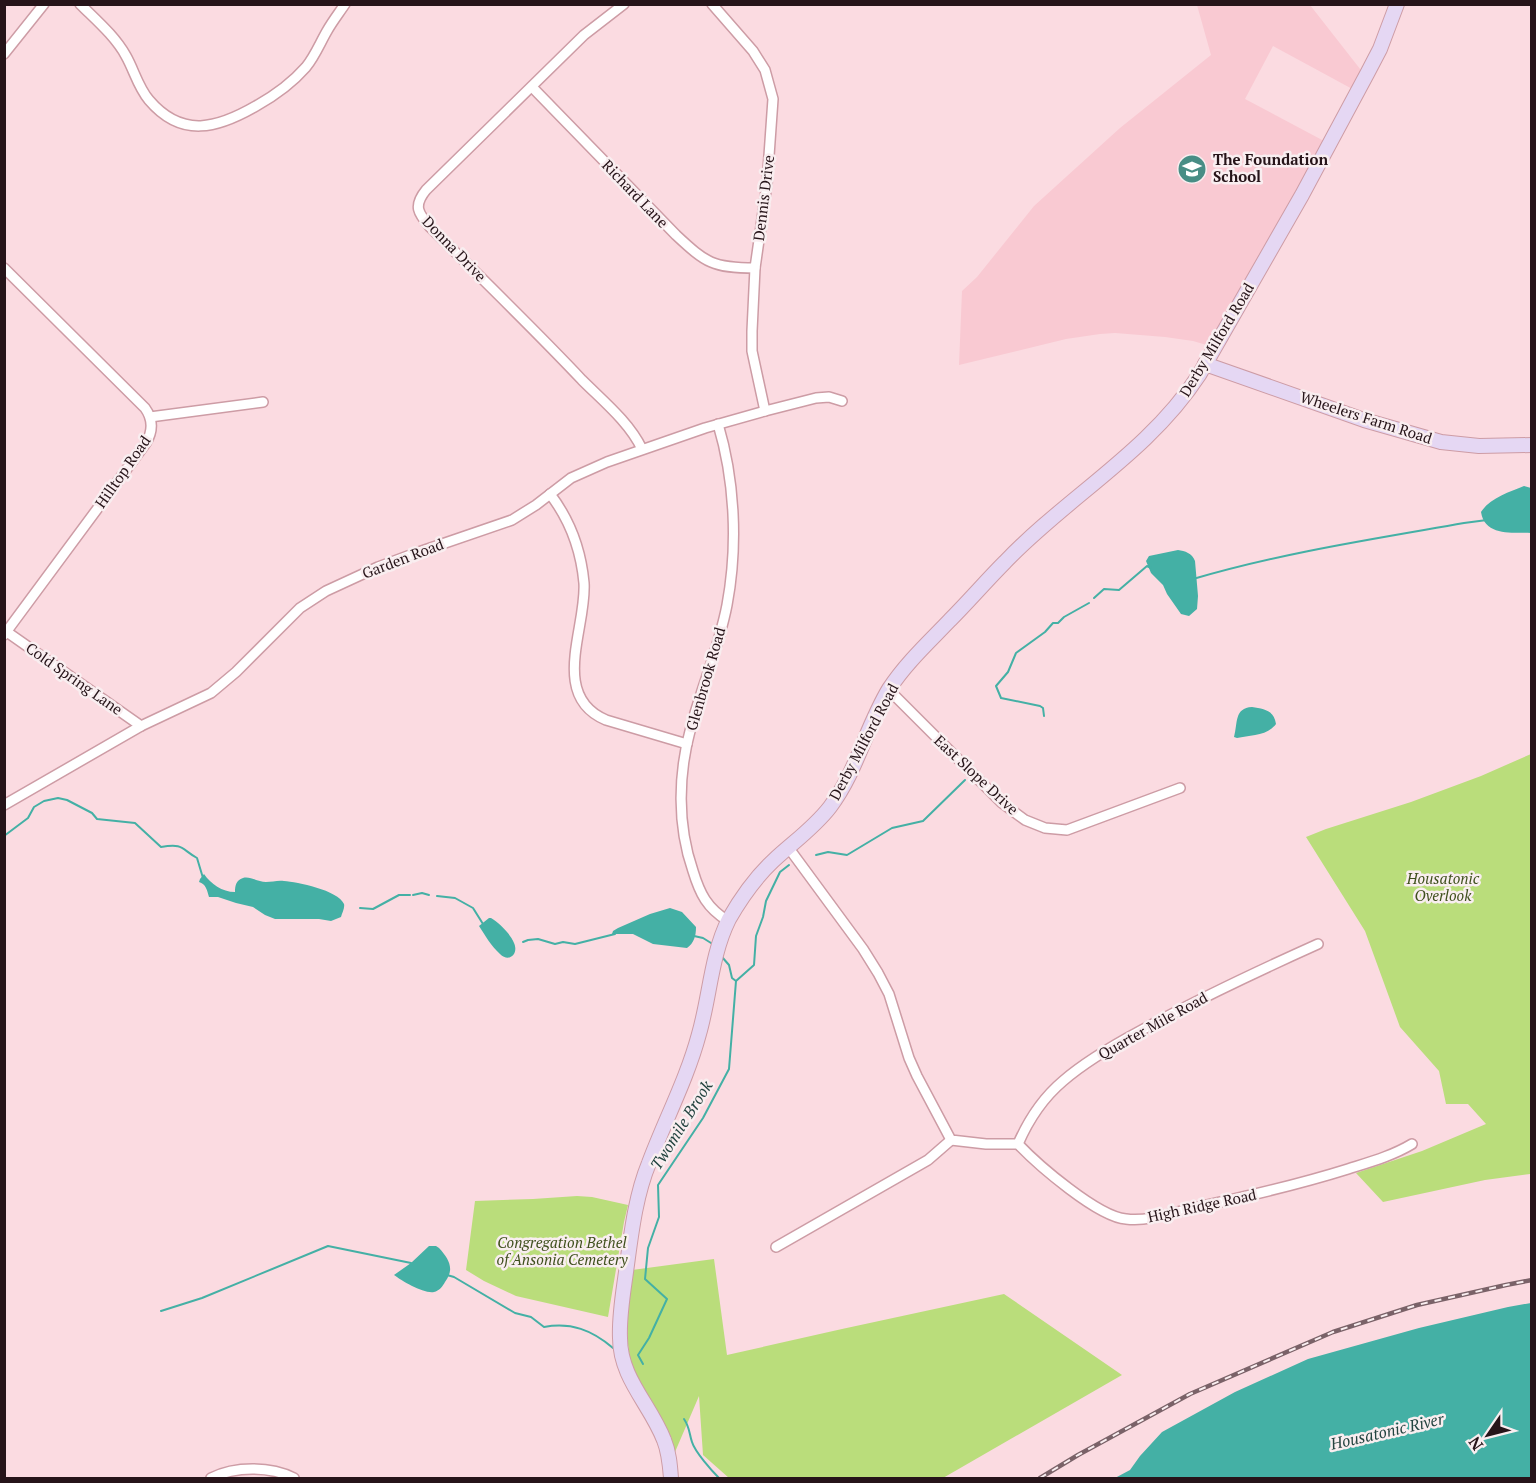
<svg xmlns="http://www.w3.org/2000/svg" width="1536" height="1483" font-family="'PT Serif',serif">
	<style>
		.built { fill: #f9c9d2 }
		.green { fill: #badd7b }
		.water { fill: #44b0a5 }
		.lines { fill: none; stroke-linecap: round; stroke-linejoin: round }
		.stream { stroke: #44b0a5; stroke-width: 2 }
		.street-casing { stroke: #cd9ca5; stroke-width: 12 }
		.secondary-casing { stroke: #cd9ca5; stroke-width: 16 }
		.street { stroke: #fff; stroke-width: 9 }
		.secondary { stroke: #e5d7f3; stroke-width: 14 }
		.rail-casing { stroke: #7a6268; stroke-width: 4.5 }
		.rail { stroke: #f9eef0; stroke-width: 2; stroke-dasharray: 7; stroke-linecap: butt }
		.labels { text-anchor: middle; stroke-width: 5; stroke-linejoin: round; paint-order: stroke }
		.poi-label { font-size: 15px; font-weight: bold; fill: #261419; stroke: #f9eef0; text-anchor: start }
		.street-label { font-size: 15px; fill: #261419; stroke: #f9eef0 }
		.park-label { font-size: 15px; font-style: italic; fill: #3f501d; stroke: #f9eef0 }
		.water-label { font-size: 16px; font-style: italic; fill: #244440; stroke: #f9eef0 }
	</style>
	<rect width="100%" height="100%" fill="#fbdbe1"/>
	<path class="built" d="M 1197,5 L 1310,5 L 1364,74 L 1356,91 L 1273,46 L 1245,99 L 1324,141 L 1295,197 L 1210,346 L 1193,341 L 1165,337 L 1115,333 L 1100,334 L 1066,339 L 959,365 L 962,291 L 977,277 L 1034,206 L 1120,128 L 1211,55 Z"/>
	<g class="green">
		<path d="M 1531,754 L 1531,1176 L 1530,1174 L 1485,1180 L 1383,1202 L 1356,1173 L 1422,1151 L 1486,1124 L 1468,1104 L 1446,1104 L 1439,1071 L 1400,1027 L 1365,931 L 1306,837 L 1326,829 L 1411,802 L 1481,776 Z"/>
		<path d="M 577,1196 L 592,1197 L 628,1205 L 624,1222 L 608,1317 L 516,1296 L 484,1281 L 466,1270 L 475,1201 L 533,1199 Z"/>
		<path d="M 714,1259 L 727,1355 L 842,1329 L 1004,1294 L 1122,1375 L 943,1478 L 729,1478 L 703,1455 L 699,1396 L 675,1452 C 666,1428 650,1408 639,1385 C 621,1346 628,1311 632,1270 Z"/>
	</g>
	<g class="water">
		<path d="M 1524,486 L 1531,488 L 1531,533 C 1513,532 1485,537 1481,512 C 1490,498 1509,492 1524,486 Z"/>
		<path d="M 1178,550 C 1185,551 1192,553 1195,561 L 1198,596 L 1197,609 L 1189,616 L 1181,614 L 1167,594 L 1163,585 L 1151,573 L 1146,561 L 1149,556 Z"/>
		<path d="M 1252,707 C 1264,709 1274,710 1276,724 C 1267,736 1250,735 1237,738 L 1234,737 C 1238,723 1234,708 1252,707 Z"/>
		<path d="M 204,874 C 211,884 222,892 235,892 C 235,886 236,880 243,878 C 250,876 258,882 266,882 C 272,882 278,880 284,881 C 297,882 338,890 344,904 C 345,908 342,913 341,917 L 331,921 L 319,919 L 275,919 L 265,915 L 253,907 L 236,903 L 218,897 L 209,897 C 207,890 206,884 199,882 L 200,879 Z"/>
		<path d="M 670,908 L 682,912 L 696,927 C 696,936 694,943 687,948 L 653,944 L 633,934 L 612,934 L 613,931 L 618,928 L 650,914 Z"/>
		<path d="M 489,918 L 491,918 C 499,923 510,933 514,943 C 519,954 509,963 500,954 C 491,946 485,935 479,926 Z"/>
		<path d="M 429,1246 L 436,1246 L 439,1248 C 449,1259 455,1269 445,1282 C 443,1286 439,1291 434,1292 C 424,1294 402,1281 394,1275 L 411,1263 Z"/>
		<path d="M 1531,1303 L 1531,1478 L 1115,1478 L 1130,1470 L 1140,1456 L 1162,1432 L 1235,1392 L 1308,1359 L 1419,1328 L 1508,1307 Z"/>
	</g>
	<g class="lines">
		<g class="stream">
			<path d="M 1193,579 C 1281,553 1373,539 1464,523 L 1487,520"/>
			<path d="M 1094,598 L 1104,589 L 1119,590 L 1147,566 L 1151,568"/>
			<path d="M 1044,716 L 1043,708 L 1040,706 L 1001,698 L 996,686 L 1008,672 L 1016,653 L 1045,632 L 1053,623 L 1058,623 L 1064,617 L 1089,603"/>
			<path d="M 4,836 L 28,818 L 34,807 L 44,801 L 58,798 L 67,800 L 92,813 L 97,819 L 135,823 L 161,847 C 184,843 181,849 197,858 L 203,878"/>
			<path d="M 816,855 L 828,852 L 847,855 L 892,828 L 923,821 L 965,780"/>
			<path d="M 413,895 L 422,893 L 429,895"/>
			<path d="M 437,896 L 455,898 L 473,908 L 483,924"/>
			<path d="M 360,908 L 373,909 L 399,895 L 410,895"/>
			<path d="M 694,936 L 703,938 L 711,943"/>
			<path d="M 523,942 L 528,940 L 538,939 L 555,944 L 563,942 L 575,944 L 615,934"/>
			<path d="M 736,981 L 754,965 L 756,936 L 763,917 L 766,901 L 780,872 L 789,865"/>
			<path d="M 447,1275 L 454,1277 L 515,1313 L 531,1317 L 544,1327 C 571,1322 592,1330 613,1348"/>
			<path d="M 161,1311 L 202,1298 L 328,1246 L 411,1263"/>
			<path d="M 643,1364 L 638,1355 L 649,1338 L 667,1299 L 645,1279 L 648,1248 L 659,1217 L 658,1185 L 703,1118 L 729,1069 L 736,981 L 732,978 L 729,965 L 722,957"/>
			<path d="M 684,1419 C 690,1428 689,1433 692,1442 C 695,1452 712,1471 719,1478"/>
		</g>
		<g class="street-casing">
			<g id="street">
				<path d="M 80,4 C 96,20 115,36 126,56 C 134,70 138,87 149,100 C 182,139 218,128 256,106 C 274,96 292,83 306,67 C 315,56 320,43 327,31 C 332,22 339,13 345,4"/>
				<path d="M 624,4 L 584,35 L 426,190 C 413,206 418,213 430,227 C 481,278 533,328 582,380 C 603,401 629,422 642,449"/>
				<path d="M 712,4 L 753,51 L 765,70 L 773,99 L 767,184 L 755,268 L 752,331 L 752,351 L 765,411"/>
				<path d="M 4,54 L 44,4"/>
				<path d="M 532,87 L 676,235 C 706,263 713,268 755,268"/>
				<path d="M 4,268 L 145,408 C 153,419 153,431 146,443 L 4,635"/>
				<path d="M 150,417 L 263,402"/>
				<path d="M 718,424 C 735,481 738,546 727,605 C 719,647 702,686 691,727 C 678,774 677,825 693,871 C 700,894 707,908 728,921"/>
				<path d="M 550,494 C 570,520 581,550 584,583 C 587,627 549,696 606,720 L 687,744"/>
				<path d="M 7,632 L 141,726"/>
				<path d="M 889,690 L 1002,803 L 1025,820 L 1045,828 L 1067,830 L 1180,788"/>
				<path d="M 4,805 L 141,726 L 211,693 L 236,672 L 300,608 L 326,591 L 378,567 L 413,554 L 512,520 L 536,505 L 571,478 L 607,462 L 705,428 L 765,411 L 816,398 L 829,397 L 842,401"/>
				<path d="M 788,847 L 863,949 L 878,973 L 889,994 L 909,1058 L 917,1076 L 951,1140 L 986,1144 L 1018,1144 C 1038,1165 1098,1217 1126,1219 C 1147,1222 1172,1213 1193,1208 C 1245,1197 1297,1185 1348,1169 C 1370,1162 1392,1156 1412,1144"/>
				<path d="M 1018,1144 C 1028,1121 1044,1097 1063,1081 C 1086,1061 1114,1045 1140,1031 C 1198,999 1258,971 1318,944"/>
				<path d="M 776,1247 L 928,1160 L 951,1140"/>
				<path d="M 211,1478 C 235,1466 270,1466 294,1478"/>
			</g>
		</g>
		<g class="secondary-casing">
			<g id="secondary">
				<path d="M 1205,364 L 1364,420 L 1441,442 L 1479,446 L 1532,445"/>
				<path d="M 671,1478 C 670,1465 669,1452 664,1440 C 650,1404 620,1378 620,1338 C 619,1316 623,1294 626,1272 C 631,1236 635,1197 649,1163 C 665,1120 687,1079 699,1034 C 710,996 711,955 729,919 C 741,898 755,878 773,861 C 792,843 814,828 830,807 C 857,771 866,727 889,689 C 906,663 929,642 950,620 C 969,601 986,581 1005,562 C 1067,497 1149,452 1199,375 L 1302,195 L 1368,72 L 1380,49 L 1397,4"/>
			</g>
		</g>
		<use href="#street" class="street"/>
		<use href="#secondary" class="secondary"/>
		<g class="rail-casing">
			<path id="rail" d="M 1040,1478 L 1078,1455 L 1190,1394 L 1333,1332 L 1417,1305 L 1506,1285 L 1532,1280"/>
		</g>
		<use href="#rail" class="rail"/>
	</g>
	<defs>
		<g id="school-disc" transform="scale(1.5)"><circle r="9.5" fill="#488d85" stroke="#f9eef0"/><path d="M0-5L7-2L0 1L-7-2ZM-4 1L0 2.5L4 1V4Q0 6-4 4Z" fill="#fff"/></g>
	</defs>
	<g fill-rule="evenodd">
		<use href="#school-disc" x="1192" y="169"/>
	</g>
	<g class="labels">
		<g class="poi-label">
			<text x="1213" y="165">The Foundation<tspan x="1213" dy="17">School</tspan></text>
		</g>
		<g class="street-label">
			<text transform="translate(635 194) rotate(46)" y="5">Richard Lane</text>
			<text transform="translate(764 198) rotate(-83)" y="5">Dennis Drive</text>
			<text transform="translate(454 249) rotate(46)" y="5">Donna Drive</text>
			<text transform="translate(1217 340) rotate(-59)" y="5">Derby Milford Road</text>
			<text transform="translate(1366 418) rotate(18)" y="5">Wheelers Farm Road</text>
			<text transform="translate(123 472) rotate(-55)" y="5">Hilltop Road</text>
			<text transform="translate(403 559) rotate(-21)" y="5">Garden Road</text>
			<text transform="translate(74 679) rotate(35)" y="5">Cold Spring Lane</text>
			<text transform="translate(706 679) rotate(-74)" y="5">Glenbrook Road</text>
			<text transform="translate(864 742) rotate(-62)" y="5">Derby Milford Road</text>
			<text transform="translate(976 775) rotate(43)" y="5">East Slope Drive</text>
			<text transform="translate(1153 1026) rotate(-29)" y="5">Quarter Mile Road</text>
			<text transform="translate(1202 1206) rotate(-12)" y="5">High Ridge Road</text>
		</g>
		<g class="park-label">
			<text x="1443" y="884">Housatonic<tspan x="1443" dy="17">Overlook</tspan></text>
			<text x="562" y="1248">Congregation Bethel<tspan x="562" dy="17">of Ansonia Cemetery</tspan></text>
		</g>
		<g class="water-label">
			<text transform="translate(681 1125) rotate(-58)" y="6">Twomile Brook</text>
			<text transform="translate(1387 1431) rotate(-13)" y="6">Housatonic River</text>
		</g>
	</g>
	<rect width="1536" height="1483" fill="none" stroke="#261419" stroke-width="12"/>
	<g transform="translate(1488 1435) rotate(235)" stroke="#f9eef0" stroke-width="4.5" paint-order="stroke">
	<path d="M0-4.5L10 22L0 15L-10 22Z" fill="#261419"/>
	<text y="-9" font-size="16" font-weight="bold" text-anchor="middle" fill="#261419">N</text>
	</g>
</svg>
